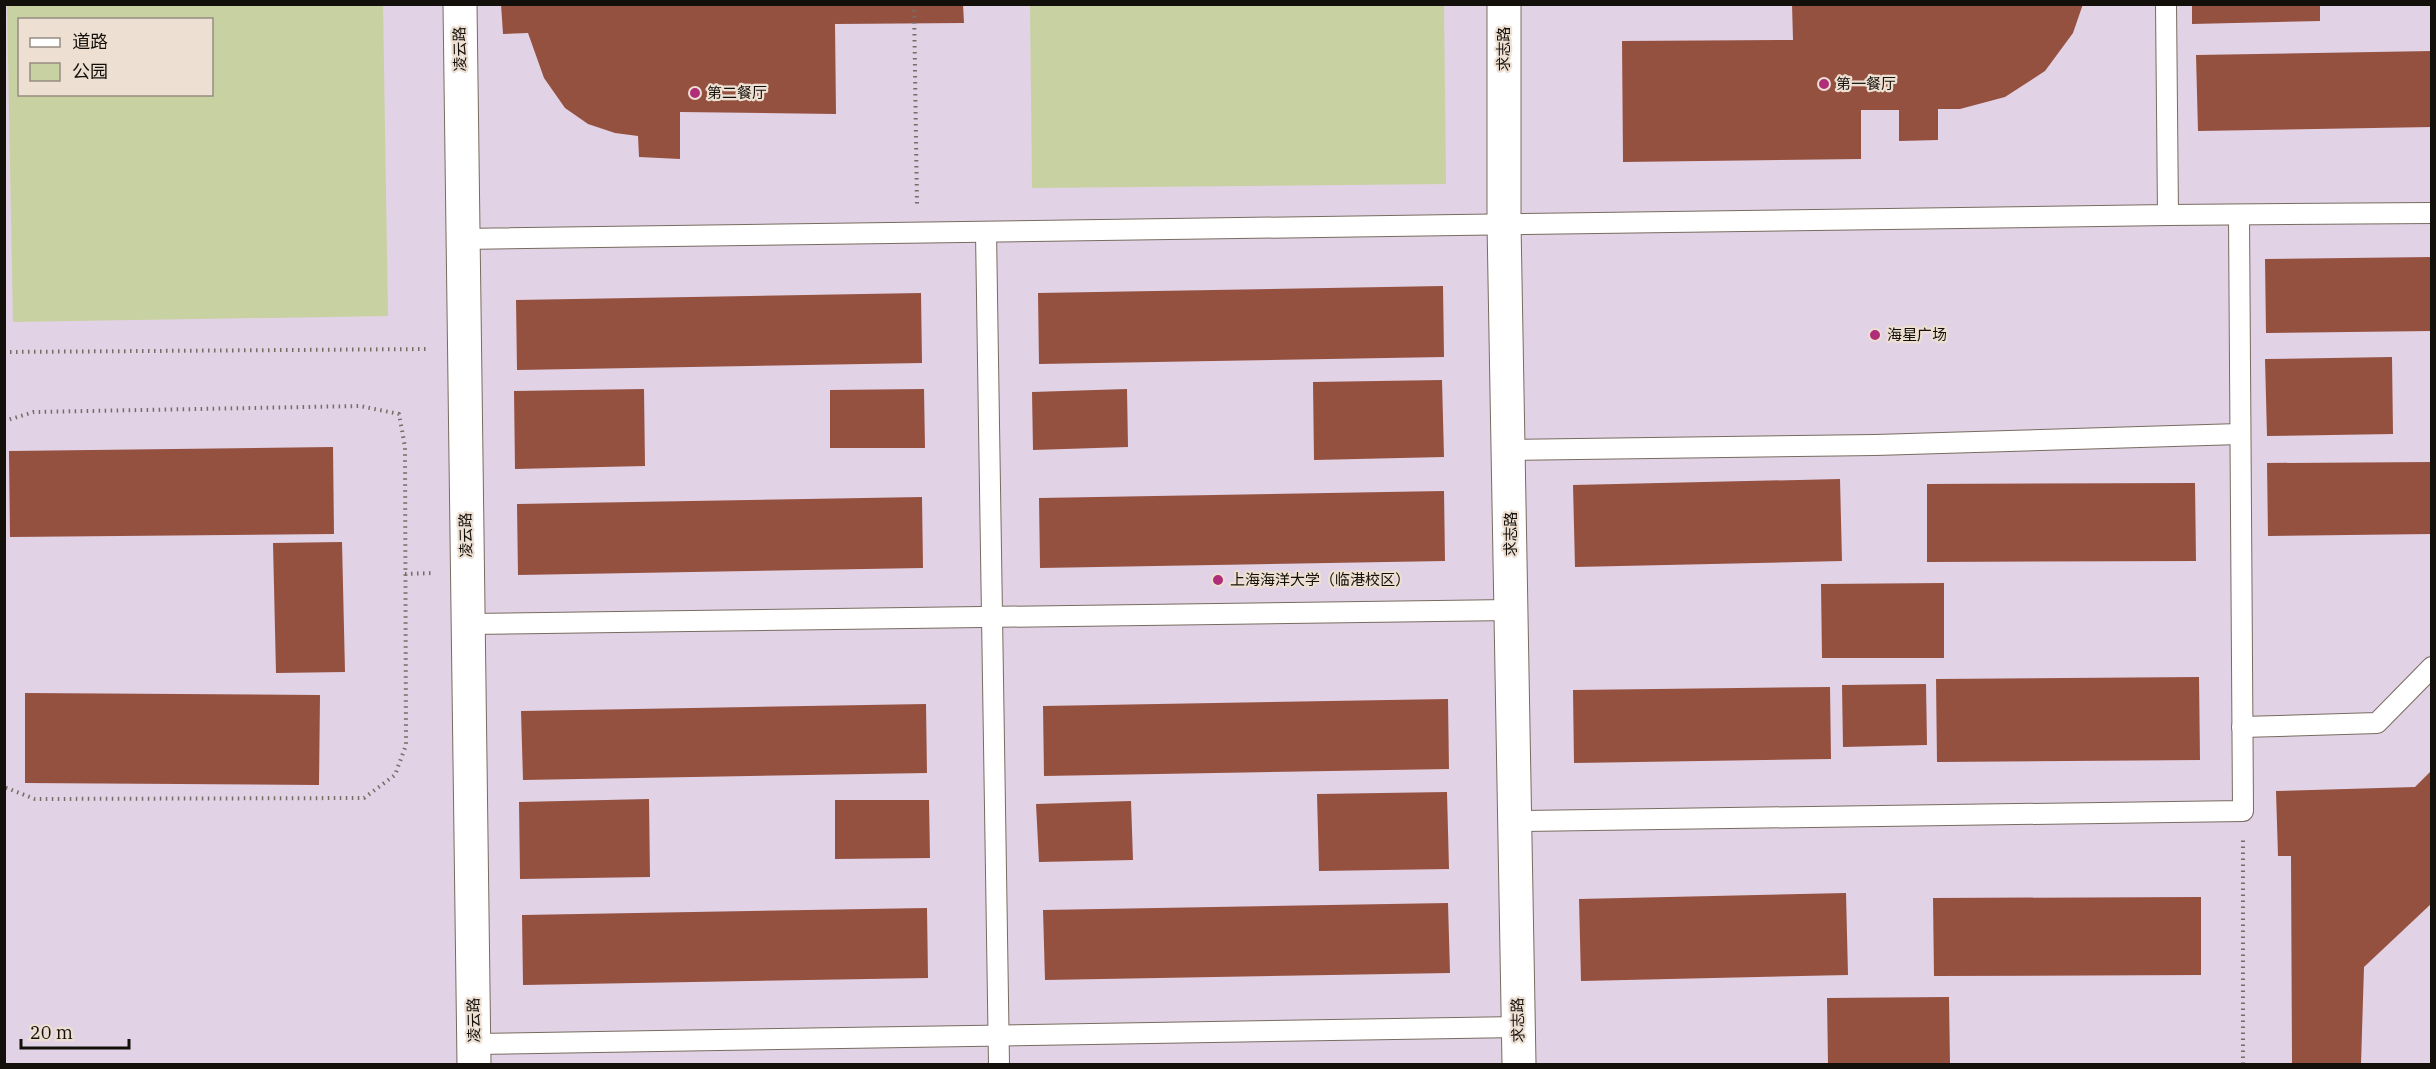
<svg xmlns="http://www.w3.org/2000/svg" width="2436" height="1069" font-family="'IBM Plex Serif','Noto Sans SC',serif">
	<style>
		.education { fill: #e2d2e5; fill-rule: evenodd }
		.green { fill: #c8d1a1; fill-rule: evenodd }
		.building { fill: #955140 }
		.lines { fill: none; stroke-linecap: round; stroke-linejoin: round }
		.lane-casing { stroke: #786c60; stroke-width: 22 }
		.street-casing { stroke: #786c60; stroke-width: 35 }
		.path { stroke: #766d64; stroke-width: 4; stroke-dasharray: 1.5 4.5; stroke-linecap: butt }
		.lane { stroke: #fff; stroke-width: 20 }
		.street { stroke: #fff; stroke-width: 33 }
		.poi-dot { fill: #b02e78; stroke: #eddfd2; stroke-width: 2 }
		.labels { text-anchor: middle; stroke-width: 4.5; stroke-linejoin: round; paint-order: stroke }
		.street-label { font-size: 15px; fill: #130f0a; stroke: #eddfd2 }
		.poi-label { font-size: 15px; fill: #130f0a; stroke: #eddfd2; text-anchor: start }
	</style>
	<rect width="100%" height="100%" fill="#eddfd2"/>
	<path class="education" d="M 5,5 L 2431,5 L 2431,1064 L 5,1064 ZM 20,20 L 212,20 L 212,94 L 20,94 Z"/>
	<g class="green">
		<path d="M 7,5 L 383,5 L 388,316 L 13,322 ZM 20,20 L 212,20 L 212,94 L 20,94 Z"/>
		<path d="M 1030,5 L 1444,5 L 1446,184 L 1032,188 Z"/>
	</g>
	<g class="building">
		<path d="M 501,4 L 963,4 L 964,23 L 835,24 L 836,114 L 680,112 L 680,159 L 639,157 L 638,136 L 615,133 L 588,124 L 565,108 L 544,78 L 528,33 L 503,34 Z"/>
		<path d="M 1792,4 L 2083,4 L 2073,33 L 2045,71 L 2005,97 L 1960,109 L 1938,109 L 1938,140 L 1899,141 L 1899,110 L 1861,110 L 1861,159 L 1623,162 L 1622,41 L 1793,40 Z"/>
		<path d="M 2192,4 L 2320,4 L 2320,21 L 2192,24 Z"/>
		<path d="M 2432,51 L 2432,127 L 2198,131 L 2196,55 Z"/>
		<path d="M 2432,257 L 2432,331 L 2266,333 L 2265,259 Z"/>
		<path d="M 1443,286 L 1444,357 L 1039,364 L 1038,293 Z"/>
		<path d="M 921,293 L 922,363 L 517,370 L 516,300 Z"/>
		<path d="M 2392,357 L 2393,434 L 2267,436 L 2265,359 Z"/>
		<path d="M 1442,380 L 1444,457 L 1314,460 L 1313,382 Z"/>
		<path d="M 644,389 L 645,466 L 515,469 L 514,391 Z"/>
		<path d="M 924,389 L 925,448 L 830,448 L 830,390 Z"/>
		<path d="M 1127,389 L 1128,447 L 1033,450 L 1032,392 Z"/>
		<path d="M 333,447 L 334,534 L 10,537 L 9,451 Z"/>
		<path d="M 2432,462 L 2432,534 L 2268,536 L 2267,463 Z"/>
		<path d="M 1840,479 L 1842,561 L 1575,567 L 1573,485 Z"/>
		<path d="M 2195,483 L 2196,561 L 1927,562 L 1927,484 Z"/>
		<path d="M 1444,491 L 1445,561 L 1040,568 L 1039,498 Z"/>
		<path d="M 922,497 L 923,568 L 518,575 L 517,504 Z"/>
		<path d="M 342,542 L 345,672 L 276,673 L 273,543 Z"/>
		<path d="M 1944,583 L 1944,658 L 1822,658 L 1821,584 Z"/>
		<path d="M 2199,677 L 2200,760 L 1937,762 L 1936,679 Z"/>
		<path d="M 1926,684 L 1927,745 L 1843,747 L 1842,685 Z"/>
		<path d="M 1830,687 L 1831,759 L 1574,763 L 1573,690 Z"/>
		<path d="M 25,693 L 320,695 L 319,785 L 25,783 Z"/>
		<path d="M 1448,699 L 1449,769 L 1044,776 L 1043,706 Z"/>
		<path d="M 926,704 L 927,773 L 523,780 L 521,711 Z"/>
		<path d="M 2432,770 L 2432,903 L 2364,967 L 2361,1064 L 2292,1064 L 2291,856 L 2278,856 L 2276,791 L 2415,787 Z"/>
		<path d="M 1447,792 L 1449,869 L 1319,871 L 1317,794 Z"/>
		<path d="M 649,799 L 650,877 L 520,879 L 519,802 Z"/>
		<path d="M 835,800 L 929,800 L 930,858 L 835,859 Z"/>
		<path d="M 1131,801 L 1133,860 L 1039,862 L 1036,804 Z"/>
		<path d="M 1846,893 L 1848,975 L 1581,981 L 1579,899 Z"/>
		<path d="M 2201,897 L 2201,975 L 1934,976 L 1933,898 Z"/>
		<path d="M 1448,903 L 1450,973 L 1045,980 L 1043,910 Z"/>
		<path d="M 927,908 L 928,978 L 523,985 L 522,915 Z"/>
		<path d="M 1949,997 L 1950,1064 L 1828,1064 L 1827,998 Z"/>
	</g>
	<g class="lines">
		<g class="lane-casing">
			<g id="lane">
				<path d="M 2168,215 L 2432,213"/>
				<path d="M 986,232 L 999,1064"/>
				<path d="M 463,239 L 2168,215 L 2166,4"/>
				<path d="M 1510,450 L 1875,445 L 2240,434"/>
				<path d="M 467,624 L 1511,610"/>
				<path d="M 2242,727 L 2377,723 L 2432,667"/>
				<path d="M 1515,821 L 2243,811 L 2239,215"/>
				<path d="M 474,1044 L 1519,1027"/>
			</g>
		</g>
		<g class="street-casing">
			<g id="street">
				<path d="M 460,4 L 474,1064"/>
				<path d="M 1504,4 L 1504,223 L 1519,1064"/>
			</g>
		</g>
		<g class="path">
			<path d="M 914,4 L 917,205"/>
			<path d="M 4,352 L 430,349"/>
			<path d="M 4,421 L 34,412 L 360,406 L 399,414 L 405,447 L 406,745 L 395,775 L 364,798 L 35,799 L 4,787"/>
			<path d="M 405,574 L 434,573"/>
			<path d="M 2243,1064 L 2243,837"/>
		</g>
		<use href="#lane" class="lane"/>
		<use href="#street" class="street"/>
	</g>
	<g class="poi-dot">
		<circle cx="1824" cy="84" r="6"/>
		<circle cx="695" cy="93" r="6"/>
		<circle cx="1875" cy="335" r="6"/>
		<circle cx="1218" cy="580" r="6"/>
	</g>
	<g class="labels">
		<g class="street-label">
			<text transform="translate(460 49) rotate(-91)" y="5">凌云路</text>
			<text transform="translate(1504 49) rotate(-90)" y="5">求志路</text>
			<text transform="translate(1511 534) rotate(-90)" y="5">求志路</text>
			<text transform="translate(466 535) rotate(-91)" y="5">凌云路</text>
			<text transform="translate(474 1020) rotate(-91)" y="5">凌云路</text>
			<text transform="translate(1518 1020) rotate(-91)" y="5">求志路</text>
		</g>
		<g class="poi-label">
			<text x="1836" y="89">第一餐厅</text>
			<text x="707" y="98">第二餐厅</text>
			<text x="1887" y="340">海星广场</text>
			<text x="1230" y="585">上海海洋大学（临港校区）</text>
		</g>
	</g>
	<rect width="2436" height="1069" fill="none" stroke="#130f0a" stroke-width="12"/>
	<rect x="18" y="18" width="195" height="78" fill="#eddfd2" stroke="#968c82" stroke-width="1.5"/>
	<rect x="30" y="38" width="30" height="9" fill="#ffffff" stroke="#968c82" stroke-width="1.5"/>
	<text x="72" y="48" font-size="18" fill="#130f0a">道路</text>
	<rect x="30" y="63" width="30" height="18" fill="#c8d1a1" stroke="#968c82" stroke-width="1.5"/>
	<text x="72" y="78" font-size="18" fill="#130f0a">公园</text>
	<path d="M21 1039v9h108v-9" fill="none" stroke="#130f0a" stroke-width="3"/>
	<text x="30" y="1039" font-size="18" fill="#130f0a" stroke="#eddfd2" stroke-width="4.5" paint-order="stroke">20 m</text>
</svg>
